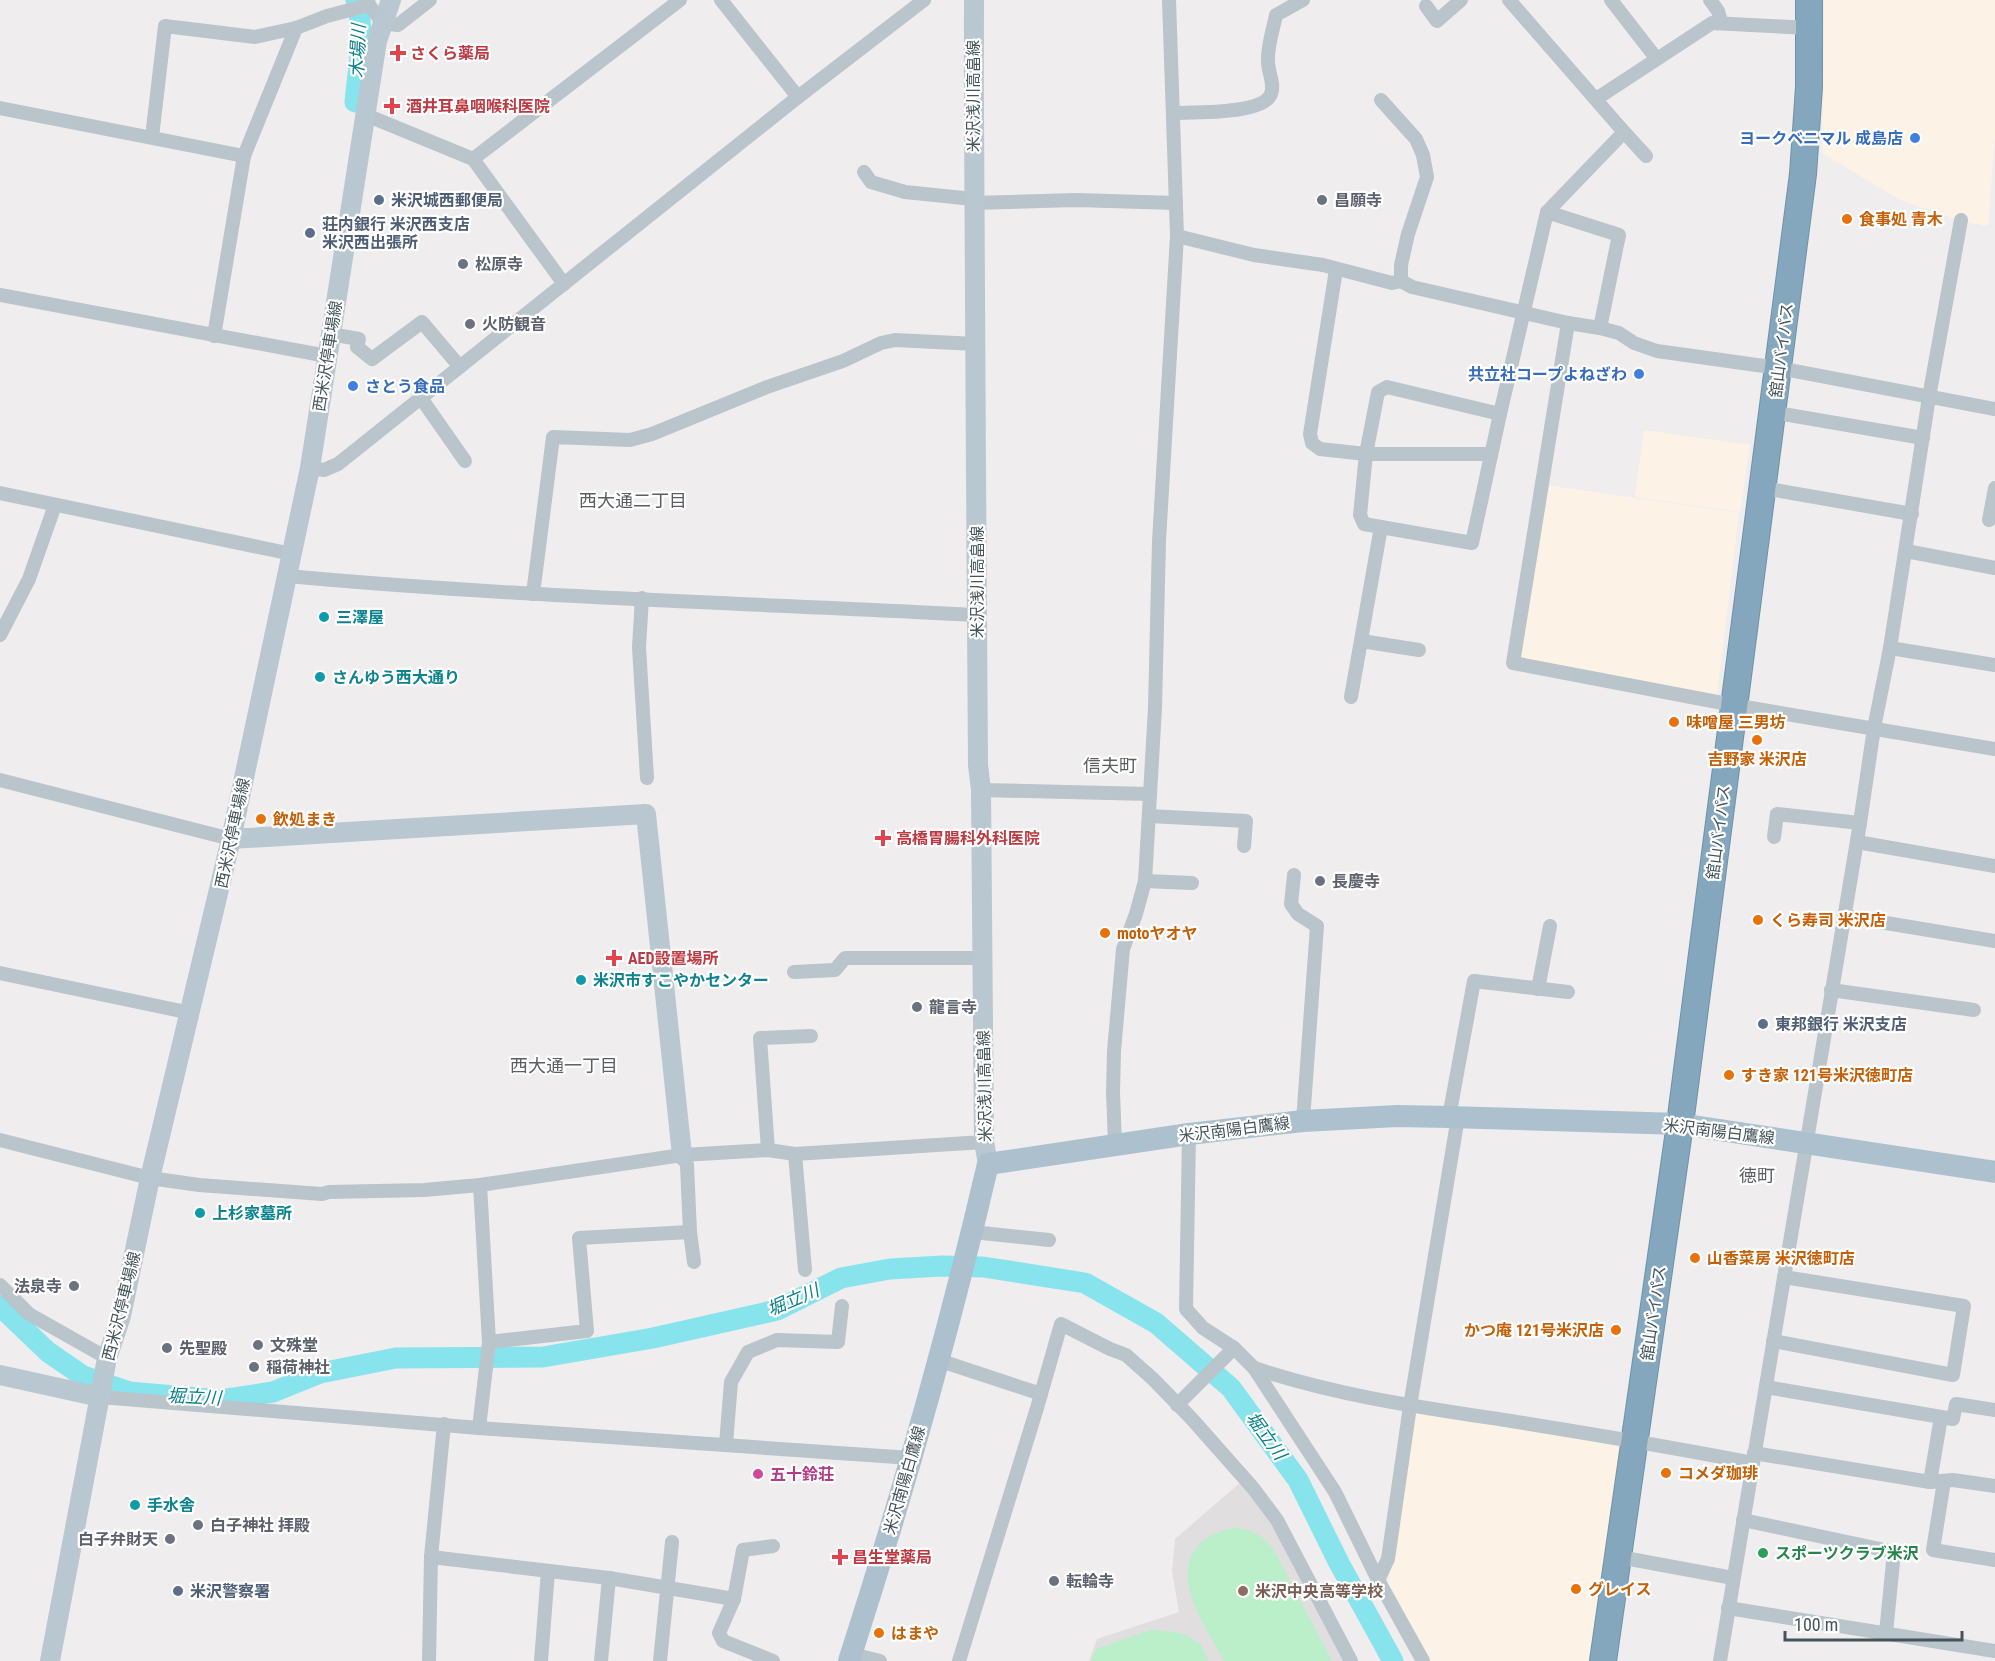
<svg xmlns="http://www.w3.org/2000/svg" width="1995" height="1661" font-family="'Roboto Condensed','Noto Sans JP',sans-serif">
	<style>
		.commercial { fill: #fcf3e6 }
		.education { fill: #e1dee0 }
		.green { fill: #baefc9 }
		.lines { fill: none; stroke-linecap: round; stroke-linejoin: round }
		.river { stroke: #87e4ed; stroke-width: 21 }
		.highway-casing { stroke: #6f92a9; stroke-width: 28 }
		.street { stroke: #b9c4cb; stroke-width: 14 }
		.secondary { stroke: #b9c7d0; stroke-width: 20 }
		.primary { stroke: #acc1cd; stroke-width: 22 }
		.highway { stroke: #84a7be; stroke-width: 26 }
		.health-dot { fill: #e0444e; stroke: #fff; stroke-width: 2 }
		.shop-dot { fill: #3f7fe0; stroke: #fff; stroke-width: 2 }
		.service-dot { fill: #5c6f8a; stroke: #fff; stroke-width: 2 }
		.worship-dot { fill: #6b7280; stroke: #fff; stroke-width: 2 }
		.food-dot { fill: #e8710a; stroke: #fff; stroke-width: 2 }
		.culture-dot { fill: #0f9aa8; stroke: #fff; stroke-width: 2 }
		.hotel-dot { fill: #d1479c; stroke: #fff; stroke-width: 2 }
		.leisure-dot { fill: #2e9e5b; stroke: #fff; stroke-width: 2 }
		.education-dot { fill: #8d6e63; stroke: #fff; stroke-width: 2 }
		.labels { text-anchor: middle; stroke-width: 4.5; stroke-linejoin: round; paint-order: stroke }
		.health-label { font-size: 16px; font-weight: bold; fill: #be3a42; stroke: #fff; text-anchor: start }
		.street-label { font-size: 16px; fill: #45545b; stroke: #fff }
		.shop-label { font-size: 16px; font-weight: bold; fill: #366cbe; stroke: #fff; text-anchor: end }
		.service-label { font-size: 16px; font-weight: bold; fill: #4e5e75; stroke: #fff; text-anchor: start }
		.worship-label { font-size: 16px; font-weight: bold; fill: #5b616d; stroke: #fff; text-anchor: start }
		.food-label { font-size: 16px; font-weight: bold; fill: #c56008; stroke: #fff; text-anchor: start }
		.culture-label { font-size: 16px; font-weight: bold; fill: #0d838f; stroke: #fff; text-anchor: start }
		.hotel-label { font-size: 16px; font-weight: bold; fill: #b23c85; stroke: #fff; text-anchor: start }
		.leisure-label { font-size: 16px; font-weight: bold; fill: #27864d; stroke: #fff; text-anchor: start }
		.education-label { font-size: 16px; font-weight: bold; fill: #785e54; stroke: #fff; text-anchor: start }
		.water-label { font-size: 18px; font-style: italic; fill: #0b808b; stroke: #fff }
		.neighbourhood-label { font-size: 18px; fill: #5a5f63; stroke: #fff }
	</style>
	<rect width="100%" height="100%" fill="#f0edee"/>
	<g class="commercial">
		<path d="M 1824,0 L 1995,0 L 1995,134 L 1988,226 L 1961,221 L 1900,200 L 1822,153 Z"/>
		<path d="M 1644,430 L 1750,445 L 1740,512 L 1635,497 Z"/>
		<path d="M 1545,485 L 1739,513 L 1717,695 L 1515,662 Z"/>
		<path d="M 1416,1411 L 1622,1441 L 1606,1558 L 1589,1661 L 1430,1661 L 1388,1584 Z"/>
	</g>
	<path class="education" d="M 1242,1481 L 1273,1520 L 1345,1661 L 1089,1661 L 1097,1639 L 1179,1612 L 1172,1571 L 1175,1539 Z"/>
	<g class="green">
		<path d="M 1239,1528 C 1256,1531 1264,1537 1274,1550 L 1332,1661 L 1224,1661 C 1208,1630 1169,1578 1198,1546 C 1209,1534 1223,1529 1239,1528 Z"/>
		<path d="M 1150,1630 C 1165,1630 1188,1632 1200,1644 C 1203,1648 1206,1656 1209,1661 L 1091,1661 L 1096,1649 Z"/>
	</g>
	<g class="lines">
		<g class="river">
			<path d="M 355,102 C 358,68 366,33 356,0"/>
			<path d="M 0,1306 L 48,1352 L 83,1376 L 129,1392 L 221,1400 L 273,1392 L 320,1373 L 396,1358 L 543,1357 L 653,1338 L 777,1310 L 841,1278 L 890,1269 L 942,1266 L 983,1267 L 1085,1283 L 1156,1323 L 1231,1388 L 1298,1480 L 1339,1563 L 1393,1661"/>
		</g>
		<g class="highway-casing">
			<path id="highway" d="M 1603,1661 L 1680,1124 L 1803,174 L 1809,87 L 1809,0"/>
		</g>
		<g class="street">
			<path d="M 368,0 L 369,5 L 383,23 L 398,25 L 430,0"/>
			<path d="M 721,0 L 798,97"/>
			<path d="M 1611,0 L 1656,58"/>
			<path d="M 1710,0 L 1718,11 L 1721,22"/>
			<path d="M 1426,6 L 1437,21 L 1461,0"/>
			<path d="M 1596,99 L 1712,23 L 1810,28"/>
			<path d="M 1381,100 L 1416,139 L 1423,155 L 1427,177 L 1408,234 L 1401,265 L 1401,281 L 1412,287 L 1568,323 L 1600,328 L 1619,333 L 1634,343 L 1657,351 L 1778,368 L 1995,409"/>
			<path d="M 0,108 L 244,156"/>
			<path d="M 1173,113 C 1193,112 1263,115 1271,94 C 1275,84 1268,72 1268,62 C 1267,47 1273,30 1276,15 L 1303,0"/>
			<path d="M 366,115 L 473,159 L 564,284"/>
			<path d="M 1624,132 L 1646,156"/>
			<path d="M 152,137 L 165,26 L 255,37 L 296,28 L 327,16 L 369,5"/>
			<path d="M 473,159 L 680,0"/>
			<path d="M 864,172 L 871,182 L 905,192 L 973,199"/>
			<path d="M 973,203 L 1076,200 L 1176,203"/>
			<path d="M 1547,212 L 1619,235 L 1600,328"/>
			<path d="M 1177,236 L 1254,255 L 1323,265 L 1392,283 L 1401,281"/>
			<path d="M 1336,270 L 1310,434 L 1312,443 L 1320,449 L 1366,454 L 1491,454"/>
			<path d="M 0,295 L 327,356"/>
			<path d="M 1568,323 L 1513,663 L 1733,705 L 1995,749"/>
			<path d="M 330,334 L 359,339 L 357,347 L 372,359 L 422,322 L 460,367"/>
			<path d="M 214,336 L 244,156 L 296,28"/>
			<path d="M 421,398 L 465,461"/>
			<path d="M 1772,412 L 1923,438"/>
			<path d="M 310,468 L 324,470 L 338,464 L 798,97 L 924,0"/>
			<path d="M 1763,488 L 1912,514"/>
			<path d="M 0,493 L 292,554"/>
			<path d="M 1989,520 L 1995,488"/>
			<path d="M 1381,527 L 1472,543 L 1500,414 L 1547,212 L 1624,132 L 1509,0"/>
			<path d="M 1906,551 L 1995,568"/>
			<path d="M 287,576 C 516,597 747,603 977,615"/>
			<path d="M 533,594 L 553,437 L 630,440 L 652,434 L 767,387 L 843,361 L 881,343 L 895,340 L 976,344"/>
			<path d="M 642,598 L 639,647 L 647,778"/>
			<path d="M 0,635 L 29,579 L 55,505"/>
			<path d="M 1361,641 L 1419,650"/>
			<path d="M 1890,648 L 1995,665"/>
			<path d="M 1351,697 L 1381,527 L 1364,524 L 1360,515 L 1366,454 L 1378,392 L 1387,387 L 1500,414"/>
			<path d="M 0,780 L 231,839"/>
			<path d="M 981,790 L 1150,794"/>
			<path d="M 1149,816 L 1246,821 L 1244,846"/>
			<path d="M 1774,837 L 1777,814 L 1860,823"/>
			<path d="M 1857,842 L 1995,866"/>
			<path d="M 1294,875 L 1291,904 L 1298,914 L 1317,926 L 1303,1121"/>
			<path d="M 1145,881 L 1192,883"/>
			<path d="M 1844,916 L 1995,941"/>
			<path d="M 794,972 L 835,970 L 845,958 L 982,958"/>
			<path d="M 0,973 L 191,1013"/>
			<path d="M 1538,989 L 1550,926"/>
			<path d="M 1831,990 L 1974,1010"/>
			<path d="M 1449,1117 L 1474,981 L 1568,992"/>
			<path d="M 1189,1134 L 1186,1309 L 1203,1328 L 1234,1348 L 1254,1368 L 1335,1492 L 1378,1580 L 1423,1661"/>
			<path d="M 0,1140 L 150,1178 L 199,1185 L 322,1194 L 329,1192 L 424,1190 L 480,1185 L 682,1155 L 768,1150 L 795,1154 L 984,1142"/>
			<path d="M 1115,1145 L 1113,1092 L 1114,1051 L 1123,949 L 1136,914 L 1145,881 L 1155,708 L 1159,541 L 1177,236 L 1169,0"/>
			<path d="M 768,1150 L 760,1038 L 811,1036"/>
			<path d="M 795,1154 L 805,1270"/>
			<path d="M 682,1155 L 687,1165 L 690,1232 L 694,1262"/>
			<path d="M 972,1232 L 1049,1240"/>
			<path d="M 0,1285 L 29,1314 L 107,1358"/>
			<path d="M 1773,1341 L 1953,1375 L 1964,1306 L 1784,1277"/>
			<path d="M 489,1342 L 587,1331 L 579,1238 L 690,1232"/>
			<path d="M 938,1360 L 1041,1394"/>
			<path d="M 1254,1368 C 1337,1396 1425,1408 1511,1421 C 1592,1434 1672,1447 1753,1463"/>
			<path d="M 1766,1387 L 1953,1419 L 1956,1404 L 1995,1410"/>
			<path d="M 100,1397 L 479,1428 L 911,1458"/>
			<path d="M 1177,1405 L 1234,1348"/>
			<path d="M 479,1428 L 489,1342 L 480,1185"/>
			<path d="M 726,1444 L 731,1382 L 748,1352 L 777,1340 L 838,1342 L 842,1306"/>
			<path d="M 1754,1453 L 1930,1482 L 1953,1480 L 1995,1486"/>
			<path d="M 1944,1481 L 1933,1550 L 1995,1560"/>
			<path d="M 1930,1482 L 1941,1417"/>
			<path d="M 1743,1520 L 1894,1552 L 1886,1633"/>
			<path d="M 431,1557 L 609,1578 L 734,1599"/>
			<path d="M 1619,1557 L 1733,1578"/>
			<path d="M 1378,1580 L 1388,1559 L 1410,1406 L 1458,1117"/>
			<path d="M 1728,1608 L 1995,1651"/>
			<path d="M 852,1654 L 880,1661"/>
			<path d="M 429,1661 L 431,1557 L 444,1424"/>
			<path d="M 541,1661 L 548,1571"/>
			<path d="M 601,1661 L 609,1578"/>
			<path d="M 660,1661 L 672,1542"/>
			<path d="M 773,1661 L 723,1641 L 719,1633 L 734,1599 L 743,1550 L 773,1546"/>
			<path d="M 959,1661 L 1037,1408 L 1061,1324 L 1110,1349 L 1126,1355 L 1153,1379 L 1191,1418 L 1253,1488 L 1277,1520 L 1351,1661"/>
			<path d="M 1720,1661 L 1860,823 L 1874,728 L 1890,648 L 1929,397 L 1961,220"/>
		</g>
		<g class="secondary">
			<path d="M 974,0 C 973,255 977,510 978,765 L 981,790 L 984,1142 L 988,1164"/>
			<path d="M 231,839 L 646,814 L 682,1155"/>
			<path d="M 0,1375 L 100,1397"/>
			<path d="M 50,1661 L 107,1358 L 121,1316 L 150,1178 L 231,839 L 310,468 L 377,41 L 391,0"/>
		</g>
		<path class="primary" d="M 849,1661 C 902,1497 949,1331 988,1164 L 1189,1134 L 1303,1121 L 1397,1116 L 1449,1117 L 1680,1124 L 1995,1172"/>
		<use href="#highway" class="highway"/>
	</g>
	<g class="health-dot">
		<path d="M395 44h6v6h6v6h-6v6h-6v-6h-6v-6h6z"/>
		<path d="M389 97h6v6h6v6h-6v6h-6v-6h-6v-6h6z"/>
		<path d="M880 829h6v6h6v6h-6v6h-6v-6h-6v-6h6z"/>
		<path d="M611 949h6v6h6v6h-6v6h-6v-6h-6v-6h6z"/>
		<path d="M837 1548h6v6h6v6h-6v6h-6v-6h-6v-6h6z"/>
	</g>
	<g class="shop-dot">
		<circle cx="1915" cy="138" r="6"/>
		<circle cx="1639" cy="374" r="6"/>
		<circle cx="353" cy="386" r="6"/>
	</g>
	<g class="service-dot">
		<circle cx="379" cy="200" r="6"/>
		<circle cx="310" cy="233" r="6"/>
		<circle cx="1763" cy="1024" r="6"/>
		<circle cx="178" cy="1591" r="6"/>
	</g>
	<g class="worship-dot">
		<circle cx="1322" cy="200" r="6"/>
		<circle cx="463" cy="264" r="6"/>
		<circle cx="470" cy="324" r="6"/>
		<circle cx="1320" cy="881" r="6"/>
		<circle cx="917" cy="1007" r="6"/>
		<circle cx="74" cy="1286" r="6"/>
		<circle cx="258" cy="1345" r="6"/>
		<circle cx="167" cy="1348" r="6"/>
		<circle cx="254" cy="1367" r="6"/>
		<circle cx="198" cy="1525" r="6"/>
		<circle cx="170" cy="1539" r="6"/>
		<circle cx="1054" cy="1581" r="6"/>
	</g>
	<g class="food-dot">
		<circle cx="1847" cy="219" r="6"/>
		<circle cx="1674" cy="722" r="6"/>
		<circle cx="1757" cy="740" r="6"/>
		<circle cx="261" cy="819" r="6"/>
		<circle cx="1758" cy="920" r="6"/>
		<circle cx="1105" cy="933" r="6"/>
		<circle cx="1729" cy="1075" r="6"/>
		<circle cx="1695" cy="1258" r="6"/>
		<circle cx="1616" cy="1330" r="6"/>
		<circle cx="1666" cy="1473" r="6"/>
		<circle cx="1576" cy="1589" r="6"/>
		<circle cx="879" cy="1633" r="6"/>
	</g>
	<g class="culture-dot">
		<circle cx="324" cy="617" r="6"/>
		<circle cx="320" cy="677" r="6"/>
		<circle cx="581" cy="980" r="6"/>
		<circle cx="200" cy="1213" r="6"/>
		<circle cx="135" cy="1505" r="6"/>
	</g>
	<circle class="hotel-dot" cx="758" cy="1474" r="6"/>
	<circle class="leisure-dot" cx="1763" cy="1553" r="6"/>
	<circle class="education-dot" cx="1243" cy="1591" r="6"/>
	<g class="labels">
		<g class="health-label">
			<text x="410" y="59">さくら薬局</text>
			<text x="406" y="112">酒井耳鼻咽喉科医院</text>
			<text x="896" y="844">高橋胃腸科外科医院</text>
			<text x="628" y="964">AED設置場所</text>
			<text x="852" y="1563">昌生堂薬局</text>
		</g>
		<g class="street-label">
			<text transform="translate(973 96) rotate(-90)" y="6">米沢浅川高畠線</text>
			<text transform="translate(1781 350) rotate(-83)" y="6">舘山バイパス</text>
			<text transform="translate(327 356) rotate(-81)" y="6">西米沢停車場線</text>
			<text transform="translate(977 582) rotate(-90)" y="6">米沢浅川高畠線</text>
			<text transform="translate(1718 832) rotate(-83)" y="6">舘山バイパス</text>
			<text transform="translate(232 833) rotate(-78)" y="6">西米沢停車場線</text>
			<text transform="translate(984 1086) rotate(-91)" y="6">米沢浅川高畠線</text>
			<text transform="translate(1234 1129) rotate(-7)" y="6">米沢南陽白鷹線</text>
			<text transform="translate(1719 1131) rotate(7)" y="6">米沢南陽白鷹線</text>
			<text transform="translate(121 1306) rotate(-76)" y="6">西米沢停車場線</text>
			<text transform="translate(1653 1313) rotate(-82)" y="6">舘山バイパス</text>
			<text transform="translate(904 1480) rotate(-74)" y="6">米沢南陽白鷹線</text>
		</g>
		<g class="shop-label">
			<text x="1903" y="144">ヨークベニマル 成島店</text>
			<text x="1627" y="380">共立社コープよねざわ</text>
			<text x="365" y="392" text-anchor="start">さとう食品</text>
		</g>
		<g class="service-label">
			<text x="391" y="206">米沢城西郵便局</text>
			<text x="322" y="230">荘内銀行 米沢西支店<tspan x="322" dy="18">米沢西出張所</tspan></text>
			<text x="1775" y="1030">東邦銀行 米沢支店</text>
			<text x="190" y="1597">米沢警察署</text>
		</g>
		<g class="worship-label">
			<text x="1334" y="206">昌願寺</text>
			<text x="475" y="270">松原寺</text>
			<text x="482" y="330">火防観音</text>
			<text x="1332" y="887">長慶寺</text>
			<text x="929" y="1013">龍言寺</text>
			<text x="62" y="1292" text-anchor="end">法泉寺</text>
			<text x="270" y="1351">文殊堂</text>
			<text x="179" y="1354">先聖殿</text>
			<text x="266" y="1373">稲荷神社</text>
			<text x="210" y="1531">白子神社 拝殿</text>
			<text x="158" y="1545" text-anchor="end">白子弁財天</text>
			<text x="1066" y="1587">転輪寺</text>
		</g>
		<g class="food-label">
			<text x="1859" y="225">食事処 青木</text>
			<text x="1686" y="728">味噌屋 三男坊</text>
			<text x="1757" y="765" text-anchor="middle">吉野家 米沢店</text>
			<text x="273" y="825">飲処まき</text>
			<text x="1770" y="926">くら寿司 米沢店</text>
			<text x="1117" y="939">motoヤオヤ</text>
			<text x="1741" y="1081">すき家 121号米沢徳町店</text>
			<text x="1707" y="1264">山香菜房 米沢徳町店</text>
			<text x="1604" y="1336" text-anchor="end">かつ庵 121号米沢店</text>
			<text x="1678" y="1479">コメダ珈琲</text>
			<text x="1588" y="1595">グレイス</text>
			<text x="891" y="1639">はまや</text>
		</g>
		<g class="culture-label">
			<text x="336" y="623">三澤屋</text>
			<text x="332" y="683">さんゆう西大通り</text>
			<text x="593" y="986">米沢市すこやかセンター</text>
			<text x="212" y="1219">上杉家墓所</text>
			<text x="147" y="1511">手水舎</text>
		</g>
		<g class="hotel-label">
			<text x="770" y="1480">五十鈴荘</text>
		</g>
		<g class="leisure-label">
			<text x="1775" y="1559">スポーツクラブ米沢</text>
		</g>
		<g class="education-label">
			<text x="1255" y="1597">米沢中央高等学校</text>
		</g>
		<g class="water-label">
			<text transform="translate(358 51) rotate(-88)" y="6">木場川</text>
			<text transform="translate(793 1300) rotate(-23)" y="6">堀立川</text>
			<text transform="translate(194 1397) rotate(3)" y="6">堀立川</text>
			<text transform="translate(1266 1436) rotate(54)" y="6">堀立川</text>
		</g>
		<g class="neighbourhood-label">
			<text x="633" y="507">西大通二丁目</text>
			<text x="1110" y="772">信夫町</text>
			<text x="564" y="1072">西大通一丁目</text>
			<text x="1757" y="1182">徳町</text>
		</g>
	</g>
	<path d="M1785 1631v9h177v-9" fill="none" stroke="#45545b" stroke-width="3"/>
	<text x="1794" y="1631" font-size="18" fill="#45545b" stroke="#ffffff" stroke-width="4.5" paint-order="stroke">100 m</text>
</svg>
